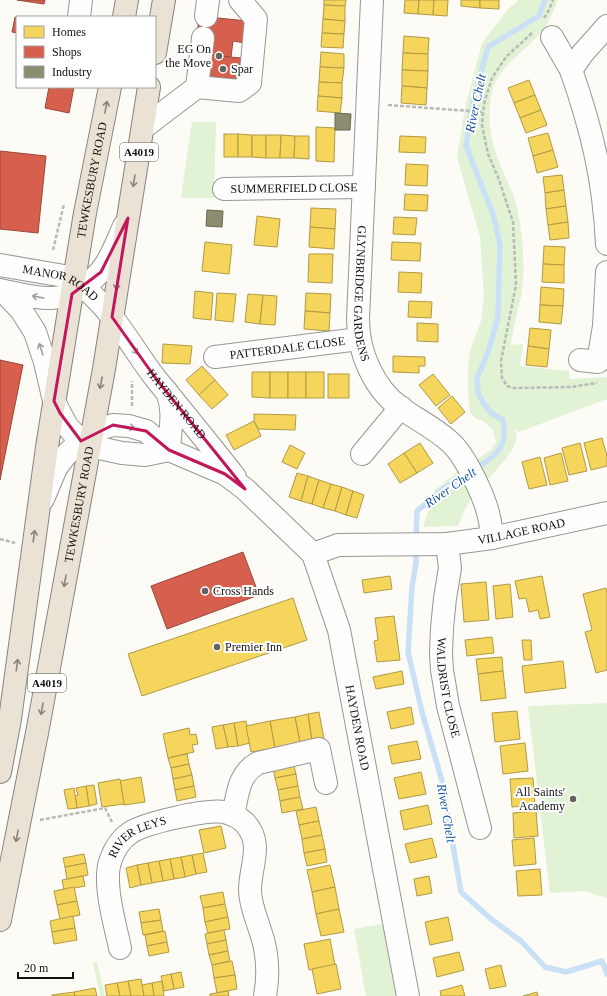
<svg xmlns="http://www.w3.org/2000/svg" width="607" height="996" font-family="Georgia,serif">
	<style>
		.green { fill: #e2f2d5 }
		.homes { fill: #f6d55c; stroke: #b19a45 }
		.shops { fill: #d6604d; stroke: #9b483b }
		.industry { fill: #8c8c6e; stroke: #676752 }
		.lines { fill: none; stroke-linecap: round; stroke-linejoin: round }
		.stream { stroke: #cae0f7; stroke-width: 5.5 }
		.minor-casing { stroke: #969693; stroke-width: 24 }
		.highway-casing { stroke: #848380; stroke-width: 24 }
		.path { stroke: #b9b9b8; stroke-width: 2.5; stroke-dasharray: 4 2; stroke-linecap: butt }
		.minor { stroke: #fffefe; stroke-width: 22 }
		.highway { stroke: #ebe2d6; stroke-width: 22 }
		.oneway { stroke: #88847d }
		.oneway2 { stroke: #9f9f9f }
		.marked { fill: none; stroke: #c2185b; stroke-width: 3; stroke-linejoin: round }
		.poi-dot { fill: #636260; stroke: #fff; stroke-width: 1.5 }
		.labels { text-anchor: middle; stroke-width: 4; stroke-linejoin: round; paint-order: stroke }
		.shield { fill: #fff; stroke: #585858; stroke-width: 1 }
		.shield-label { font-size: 11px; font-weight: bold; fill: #101010 }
		.poi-label { font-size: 12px; fill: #101010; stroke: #fff; text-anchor: start }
		.street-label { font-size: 12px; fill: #101010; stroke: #fff }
		.water-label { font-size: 13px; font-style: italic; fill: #1351a7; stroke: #fff }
	</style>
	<rect width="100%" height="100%" fill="#fcfbf5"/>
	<g class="green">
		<path d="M 519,0 L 558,0 C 553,11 549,23 541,32 C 525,52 498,66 492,92 C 486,115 491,143 500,164 C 507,182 517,198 519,218 C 523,242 525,267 522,291 C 519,309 513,326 511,345 L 523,344 L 520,366 L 569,371 L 569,379 L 607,377 L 607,399 L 519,432 L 514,429 C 528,446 480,484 472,497 C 466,506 462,516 458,526 L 423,527 L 435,490 L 457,472 L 491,450 L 496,442 L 493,430 L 485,422 L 475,418 L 470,412 L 468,393 L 468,366 L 471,348 L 481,321 L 484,296 L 480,237 L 457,157 L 465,108 L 482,43 L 508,9 Z"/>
		<path d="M 192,122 L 216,122 L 214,198 L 181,198 Z"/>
		<path d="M 607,703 L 607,898 L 584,891 L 550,893 L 528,706 Z"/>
		<path d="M 394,922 L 408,996 L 366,996 L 354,929 Z"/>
		<path d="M 93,962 L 97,962 L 105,996 L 100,996 Z"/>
	</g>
	<g class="homes">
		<path d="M 324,0 L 346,0 L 345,6 L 324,5 Z"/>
		<path d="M 405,0 L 419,0 L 418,14 L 404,13 Z"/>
		<path d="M 419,0 L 434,0 L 433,15 L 418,14 Z"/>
		<path d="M 434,0 L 448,0 L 447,16 L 433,15 Z"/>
		<path d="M 461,0 L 480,0 L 480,8 L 461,6 Z"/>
		<path d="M 480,0 L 499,0 L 499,9 L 480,8 Z"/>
		<path d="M 324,5 L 345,6 L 345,21 L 323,19 Z"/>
		<path d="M 323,19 L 345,21 L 344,34 L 322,33 Z"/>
		<path d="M 322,33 L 344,34 L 343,48 L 321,47 Z"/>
		<path d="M 404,36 L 429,38 L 428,54 L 403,53 Z"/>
		<path d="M 321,52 L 344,54 L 344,68 L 320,67 Z"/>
		<path d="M 403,53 L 428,54 L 428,71 L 402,70 Z"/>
		<path d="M 320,67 L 344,68 L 342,83 L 319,82 Z"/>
		<path d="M 402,70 L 428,71 L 427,88 L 402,86 Z"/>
		<path d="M 529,80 L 535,95 L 514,103 L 508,88 Z"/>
		<path d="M 319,82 L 342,83 L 342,98 L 318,96 Z"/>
		<path d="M 402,86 L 427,88 L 426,105 L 401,103 Z"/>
		<path d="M 535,95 L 541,110 L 520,118 L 514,103 Z"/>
		<path d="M 318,96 L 342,98 L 340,113 L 317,111 Z"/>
		<path d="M 541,110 L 547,125 L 526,133 L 520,118 Z"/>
		<path d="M 316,127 L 335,128 L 334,162 L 316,161 Z"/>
		<path d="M 548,133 L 553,150 L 533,156 L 528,138 Z"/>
		<rect x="224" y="134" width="14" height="23"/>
		<path d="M 238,134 L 252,135 L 252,157 L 238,157 Z"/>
		<path d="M 252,135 L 266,135 L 266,158 L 252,157 Z"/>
		<path d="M 266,135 L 281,135 L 280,158 L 266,158 Z"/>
		<path d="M 281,135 L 295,136 L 294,158 L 280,158 Z"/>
		<path d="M 295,136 L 309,136 L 309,159 L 294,158 Z"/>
		<path d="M 400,136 L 426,137 L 425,153 L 399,152 Z"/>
		<path d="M 553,150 L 558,167 L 537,173 L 533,156 Z"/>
		<path d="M 406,164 L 428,165 L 427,186 L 405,185 Z"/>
		<path d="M 562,175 L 564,190 L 545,193 L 543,177 Z"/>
		<path d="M 564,190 L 566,206 L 546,209 L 545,193 Z"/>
		<path d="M 405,194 L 428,195 L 427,211 L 404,210 Z"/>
		<path d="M 566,206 L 568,222 L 548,225 L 546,209 Z"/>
		<path d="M 311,208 L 336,209 L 335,229 L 310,227 Z"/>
		<path d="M 257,216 L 280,219 L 277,247 L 254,245 Z"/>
		<path d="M 394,217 L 417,218 L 415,235 L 393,234 Z"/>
		<path d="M 568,222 L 569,238 L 550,240 L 548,225 Z"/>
		<path d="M 310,227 L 335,229 L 334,249 L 309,247 Z"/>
		<path d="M 205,242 L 232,245 L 229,274 L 202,271 Z"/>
		<path d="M 392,242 L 421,243 L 420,261 L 391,260 Z"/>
		<path d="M 544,246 L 565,247 L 564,265 L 543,264 Z"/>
		<path d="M 309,254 L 333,254 L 332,283 L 308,282 Z"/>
		<path d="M 543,264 L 564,265 L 564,283 L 542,282 Z"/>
		<path d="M 399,272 L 422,273 L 421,293 L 398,292 Z"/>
		<path d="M 541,287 L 564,289 L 563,306 L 540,305 Z"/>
		<path d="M 195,291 L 213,293 L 211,320 L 193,318 Z"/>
		<path d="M 217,293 L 236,294 L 233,322 L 215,320 Z"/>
		<path d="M 306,293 L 331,294 L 330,313 L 305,311 Z"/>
		<path d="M 248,294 L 263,295 L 260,324 L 245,322 Z"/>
		<path d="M 263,295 L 277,296 L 275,325 L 260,324 Z"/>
		<path d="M 409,301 L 432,302 L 431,318 L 408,317 Z"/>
		<path d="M 540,305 L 563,306 L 561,324 L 539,322 Z"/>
		<path d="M 305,311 L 330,313 L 329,331 L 304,329 Z"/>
		<path d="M 417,323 L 438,324 L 438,342 L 417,341 Z"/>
		<path d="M 530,328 L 551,330 L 549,349 L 528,346 Z"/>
		<path d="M 163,344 L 192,346 L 190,364 L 162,363 Z"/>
		<path d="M 528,346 L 549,349 L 547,367 L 526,365 Z"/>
		<path d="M 393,356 L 425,357 L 425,366 L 419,366 L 419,373 L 393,372 Z"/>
		<path d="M 202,366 L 215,380 L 199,395 L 186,380 Z"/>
		<path d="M 252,372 L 270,372 L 270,398 L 252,397 Z"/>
		<rect x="270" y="372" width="18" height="26"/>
		<rect x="288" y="372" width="18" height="26"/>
		<rect x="306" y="372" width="18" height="26"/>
		<rect x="328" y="374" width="21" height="24"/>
		<path d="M 433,374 L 450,395 L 436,406 L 419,385 Z"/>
		<path d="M 215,380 L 228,395 L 212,409 L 199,395 Z"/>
		<path d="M 452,396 L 465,412 L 451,424 L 438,408 Z"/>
		<path d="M 254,414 L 296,415 L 295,430 L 258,429 L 254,421 Z"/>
		<path d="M 254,421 L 261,436 L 234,450 L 226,435 Z"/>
		<path d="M 602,438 L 607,456 L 607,466 L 591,470 L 584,443 Z"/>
		<path d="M 420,443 L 433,463 L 417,473 L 404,453 Z"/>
		<path d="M 580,443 L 587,471 L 569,475 L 562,448 Z"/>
		<path d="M 290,445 L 305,453 L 297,469 L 282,462 Z"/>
		<path d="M 404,453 L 417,473 L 400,483 L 388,464 Z"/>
		<path d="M 561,453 L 568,481 L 550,485 L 544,458 Z"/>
		<path d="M 540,457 L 547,485 L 529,489 L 522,462 Z"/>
		<path d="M 297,473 L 308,476 L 301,501 L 289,497 Z"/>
		<path d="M 308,476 L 319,480 L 312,504 L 301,501 Z"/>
		<path d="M 319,480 L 331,484 L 323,508 L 312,504 Z"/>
		<path d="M 331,484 L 342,487 L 335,511 L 323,508 Z"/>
		<path d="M 342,487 L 353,491 L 346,515 L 335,511 Z"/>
		<path d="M 353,491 L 364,495 L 357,518 L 346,515 Z"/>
		<path d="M 390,576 L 392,589 L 364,593 L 362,580 Z"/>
		<path d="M 542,576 L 550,617 L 540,619 L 538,610 L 529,612 L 526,598 L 519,599 L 515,581 Z"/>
		<path d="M 486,582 L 489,620 L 464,622 L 461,584 Z"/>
		<path d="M 510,584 L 513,617 L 496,619 L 493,586 Z"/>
		<path d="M 606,588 L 607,593 L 607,670 L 596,673 L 585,632 L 592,630 L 583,594 Z"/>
		<path d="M 293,598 L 307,640 L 142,696 L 128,654 Z"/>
		<path d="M 394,616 L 400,660 L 377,662 L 374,641 L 378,640 L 375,618 Z"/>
		<path d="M 492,637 L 494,653 L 467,656 L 465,640 Z"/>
		<path d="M 522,640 L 531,640 L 532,660 L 524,660 Z"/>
		<path d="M 502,657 L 503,671 L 478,674 L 476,659 Z"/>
		<path d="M 563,661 L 566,688 L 525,693 L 522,666 Z"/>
		<path d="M 402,671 L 404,684 L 376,689 L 373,677 Z"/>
		<path d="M 503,671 L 506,698 L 481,701 L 478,674 Z"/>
		<path d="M 411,707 L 414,724 L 391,729 L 387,712 Z"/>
		<path d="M 517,711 L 520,739 L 495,742 L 492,713 Z"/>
		<path d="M 319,712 L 324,739 L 312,741 L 308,714 Z"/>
		<path d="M 308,714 L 312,741 L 300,743 L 295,717 Z"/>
		<path d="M 295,717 L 300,743 L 275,748 L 270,721 Z"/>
		<path d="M 246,721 L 250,743 L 238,746 L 234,723 Z"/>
		<path d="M 270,721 L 275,748 L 251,752 L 246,726 Z"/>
		<path d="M 234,723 L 238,746 L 228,747 L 223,725 Z"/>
		<path d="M 223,725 L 228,747 L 216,749 L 212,727 Z"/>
		<path d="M 189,728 L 190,735 L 196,734 L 198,744 L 192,745 L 194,752 L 168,758 L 163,734 Z"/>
		<path d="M 417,741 L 421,759 L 392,764 L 388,746 Z"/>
		<path d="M 525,743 L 528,771 L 503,774 L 500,746 Z"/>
		<path d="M 187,754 L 189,764 L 171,768 L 168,758 Z"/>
		<path d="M 293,763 L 296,774 L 275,778 L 273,767 Z"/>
		<path d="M 189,764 L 192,775 L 173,779 L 171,768 Z"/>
		<path d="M 421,772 L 426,794 L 399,799 L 394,778 Z"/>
		<path d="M 296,774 L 298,786 L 278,790 L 275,778 Z"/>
		<path d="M 192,775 L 194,786 L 175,790 L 173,779 Z"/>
		<path d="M 141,777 L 145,802 L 124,805 L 120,781 Z"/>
		<path d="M 533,778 L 535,805 L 512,807 L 510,779 Z"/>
		<path d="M 120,779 L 124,804 L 102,807 L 98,783 Z"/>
		<path d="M 94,785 L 97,804 L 89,806 L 86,786 Z"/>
		<path d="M 86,786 L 89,806 L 77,808 L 75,796 L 78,795 L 76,788 Z"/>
		<path d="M 194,786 L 196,797 L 177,801 L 175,790 Z"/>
		<path d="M 298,786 L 300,797 L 280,801 L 278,790 Z"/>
		<path d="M 74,788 L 77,808 L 68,809 L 64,790 Z"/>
		<path d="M 300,797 L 303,809 L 282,813 L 280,801 Z"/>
		<path d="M 428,805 L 432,824 L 404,830 L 400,811 Z"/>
		<path d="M 316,807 L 319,821 L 299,825 L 296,811 Z"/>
		<path d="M 536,811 L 538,836 L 514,838 L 513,813 Z"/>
		<path d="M 319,821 L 322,835 L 302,839 L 299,825 Z"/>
		<path d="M 221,826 L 226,848 L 204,853 L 199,830 Z"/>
		<path d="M 322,835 L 325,849 L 304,853 L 302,839 Z"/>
		<path d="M 432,838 L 437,857 L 410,863 L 405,844 Z"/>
		<path d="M 534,838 L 536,864 L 514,866 L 512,840 Z"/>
		<path d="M 325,849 L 327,862 L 307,866 L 304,853 Z"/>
		<path d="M 203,853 L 207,872 L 196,874 L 192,855 Z"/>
		<path d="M 84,854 L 86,863 L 65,867 L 63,858 Z"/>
		<path d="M 192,855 L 196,874 L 185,877 L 181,857 Z"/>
		<path d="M 181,857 L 185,877 L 174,879 L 170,859 Z"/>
		<path d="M 170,859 L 174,879 L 163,881 L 159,861 Z"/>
		<path d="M 159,861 L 163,881 L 152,883 L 148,863 Z"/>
		<path d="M 86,863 L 88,875 L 67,879 L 65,867 Z"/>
		<path d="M 148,863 L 152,883 L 141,885 L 137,865 Z"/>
		<path d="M 137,865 L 141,885 L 130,888 L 126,868 Z"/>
		<path d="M 330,865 L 335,887 L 312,892 L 307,870 Z"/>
		<path d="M 540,869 L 542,895 L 518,896 L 516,871 Z"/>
		<path d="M 83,876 L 85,886 L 64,890 L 62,880 Z"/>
		<path d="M 429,876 L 432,893 L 417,896 L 414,879 Z"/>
		<path d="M 74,887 L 77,901 L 57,905 L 54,891 Z"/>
		<path d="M 335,887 L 339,909 L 316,914 L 312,892 Z"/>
		<path d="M 223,892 L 225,904 L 203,908 L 200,896 Z"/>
		<path d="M 77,901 L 80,915 L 60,919 L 57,905 Z"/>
		<path d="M 225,904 L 228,917 L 205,922 L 203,908 Z"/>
		<path d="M 159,909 L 161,920 L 141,923 L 139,912 Z"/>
		<path d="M 339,909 L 344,932 L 321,936 L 316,914 Z"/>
		<path d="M 73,916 L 75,928 L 52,932 L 50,921 Z"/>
		<path d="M 228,917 L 230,929 L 208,933 L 205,922 Z"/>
		<path d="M 448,917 L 453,940 L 430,945 L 425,922 Z"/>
		<path d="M 161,920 L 163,931 L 143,935 L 141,923 Z"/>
		<path d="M 75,928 L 77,940 L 54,944 L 52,932 Z"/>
		<path d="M 224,930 L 226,940 L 207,944 L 205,934 Z"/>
		<path d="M 165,931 L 167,942 L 147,946 L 145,935 Z"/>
		<path d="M 330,939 L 335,965 L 309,970 L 304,944 Z"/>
		<path d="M 226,940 L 228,951 L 209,955 L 207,944 Z"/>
		<path d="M 167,942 L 169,952 L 149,956 L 147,946 Z"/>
		<path d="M 228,951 L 230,961 L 212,965 L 209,955 Z"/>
		<path d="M 459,952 L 464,970 L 437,977 L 433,958 Z"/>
		<path d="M 232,961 L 235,975 L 214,978 L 212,965 Z"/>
		<path d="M 336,964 L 341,989 L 317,994 L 312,969 Z"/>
		<path d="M 501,965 L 506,986 L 490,989 L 485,969 Z"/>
		<path d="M 181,972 L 184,987 L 174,989 L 171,974 Z"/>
		<path d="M 171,974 L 174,989 L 164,991 L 161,976 Z"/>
		<path d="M 235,975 L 237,989 L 217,993 L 214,978 Z"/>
		<path d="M 141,979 L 144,996 L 131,996 L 128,981 Z"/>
		<path d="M 128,981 L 131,996 L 120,996 L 117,983 Z"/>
		<path d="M 162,981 L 164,996 L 154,996 L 152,983 Z"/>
		<path d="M 117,983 L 120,996 L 107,996 L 105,985 Z"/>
		<path d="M 152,983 L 154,996 L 144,996 L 142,985 Z"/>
		<path d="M 462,985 L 465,996 L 441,996 L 440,991 Z"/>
		<path d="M 95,988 L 97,996 L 75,996 L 74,992 Z"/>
		<path d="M 228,991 L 229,996 L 210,996 L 210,994 Z"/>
		<path d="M 74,992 L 75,996 L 52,996 L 52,995 Z"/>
		<path d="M 537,992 L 538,996 L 523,996 Z"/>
	</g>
	<g class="shops">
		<path d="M 17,0 L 45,0 L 44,4 Z"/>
		<path d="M 199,16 L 247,21 L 245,43 L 233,41 L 231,57 L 212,55 L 197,37 Z"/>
		<path d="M 15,17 L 17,18 L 17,33 L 12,32 Z"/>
		<path d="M 207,55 L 241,58 L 239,85 L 205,82 Z"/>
		<path d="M 49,87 L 74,87 L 69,113 L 45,108 Z"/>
		<path d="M 0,151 L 46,156 L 38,233 L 0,229 Z"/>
		<path d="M 0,360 L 23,365 L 0,480 Z"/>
		<path d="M 243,552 L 259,595 L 167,629 L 151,586 Z"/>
	</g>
	<g class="industry">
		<path d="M 335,113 L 351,114 L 350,130 L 335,130 Z"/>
		<path d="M 207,210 L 223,211 L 222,227 L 206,226 Z"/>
	</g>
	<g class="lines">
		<g class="stream">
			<path d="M 474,470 C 486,462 503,452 504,436 C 505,431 504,425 503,420 L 491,413 L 482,401 L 478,392 L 477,379 L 489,349 L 498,317 L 500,244 L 493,214 L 466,146 L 473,102 L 488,47 L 539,16 L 545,0"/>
			<path d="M 416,540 L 417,511 L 443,489 L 467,474"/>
			<path d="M 416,548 L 416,563 L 412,587 L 408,652 L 422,712 L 442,781 L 461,892 L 491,919 L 521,941 L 545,967 L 566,972 L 602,961 L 607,974"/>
		</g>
		<g class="minor-casing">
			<g id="minor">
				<path id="s1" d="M 372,0 L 358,319 C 358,353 374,389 402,409 C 418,420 436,429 450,442 C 465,455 485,497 489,517 C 491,524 491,531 492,538"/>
				<path d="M 206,16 L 208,0"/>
				<path d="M 79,17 L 81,0"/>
				<path d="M 607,26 L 583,53 L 571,70 C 592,130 604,180 607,244"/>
				<path d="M 552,37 L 571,70"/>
				<path d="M 197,87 L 239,91 L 250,83 L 256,19 L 240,0"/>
				<path d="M 143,128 L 197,87 L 203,38"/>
				<path id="s2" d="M 224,189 L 364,187"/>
				<path id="s3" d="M 0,265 L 64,276 C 106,294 129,345 156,379 C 183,412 209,444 235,477"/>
				<path d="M 0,290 C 16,293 35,299 52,298 C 63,298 72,294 81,288 C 107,272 112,253 124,226"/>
				<path d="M 3,291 L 21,310 L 35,332 L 45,362 L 54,401 L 60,413 L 67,426 L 77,437 L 90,446 L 122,453 L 145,455 L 169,450"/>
				<path id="s4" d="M 215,357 L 359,339"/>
				<path d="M 580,360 L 598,362 L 604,326 L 607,272"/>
				<path d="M 167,392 C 175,412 170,428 169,450"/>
				<path d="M 362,454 L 401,407"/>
				<path id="s5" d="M 43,499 L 56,468 L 65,456 L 75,446 L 92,433 L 103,428 L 113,425 L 129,426 L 146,431 L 169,450 L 225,474 L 245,489 L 313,554 L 339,630 L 408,996"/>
				<path id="s6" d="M 447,544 L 450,568 L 445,598 L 442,628 L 441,654 L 442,670 L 448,706 L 480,828"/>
				<path id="s7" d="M 313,554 L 338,545 L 447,544 L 492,538 L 607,513"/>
				<path d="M 233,815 C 238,794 238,774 258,763 L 319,749 L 326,783"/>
				<path id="s8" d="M 120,948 C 115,924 102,881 111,859 C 115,848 121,839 130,833 C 144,823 207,809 224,812 C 231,813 240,818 245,823 C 264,844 250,866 250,890 C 250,904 256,917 260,930 C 268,952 269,974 265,996"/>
			</g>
		</g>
		<g class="highway-casing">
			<g id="highway">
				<path d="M 124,17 L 127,0"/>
				<path d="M 155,53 L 164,0"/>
				<path id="s9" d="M 0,772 L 10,719 L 47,447 L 74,280 L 85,213 L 110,87"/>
				<path id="s10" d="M 0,920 L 37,733 L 104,369 L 149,87"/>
			</g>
		</g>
		<g class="path">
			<path d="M 544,18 L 549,10 L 553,0"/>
			<path d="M 532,33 L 506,57 L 492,78 L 485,100 L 483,112 L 482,125 L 488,154 L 498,177 L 513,222 L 516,285 L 501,361 L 502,378 L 507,386 L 513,388 L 571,387 L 597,383"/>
			<path d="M 388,105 L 483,112"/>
			<path d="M 53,250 L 64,204"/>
			<path d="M 132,406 L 132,381"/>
			<path d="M 0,539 L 15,543"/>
			<path d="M 40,820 L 105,808 L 112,822"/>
		</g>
		<use href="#minor" class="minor"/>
		<use href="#highway" class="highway"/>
	</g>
	<defs><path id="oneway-shaft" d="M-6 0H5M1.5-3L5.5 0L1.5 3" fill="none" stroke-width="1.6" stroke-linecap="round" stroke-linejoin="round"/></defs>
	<g class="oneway">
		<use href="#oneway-shaft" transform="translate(106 107) rotate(-79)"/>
		<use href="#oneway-shaft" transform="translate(134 181) rotate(99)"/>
		<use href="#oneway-shaft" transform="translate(117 284) rotate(99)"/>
		<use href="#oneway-shaft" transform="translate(101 383) rotate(101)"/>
		<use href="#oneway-shaft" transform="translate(34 536) rotate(-82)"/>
		<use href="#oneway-shaft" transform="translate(65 581) rotate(100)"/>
		<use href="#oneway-shaft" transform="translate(17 665) rotate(-82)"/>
		<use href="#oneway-shaft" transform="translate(42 709) rotate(100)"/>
		<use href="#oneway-shaft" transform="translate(17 836) rotate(102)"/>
	</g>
	<g class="oneway2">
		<use href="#oneway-shaft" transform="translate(38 297) rotate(-170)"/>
		<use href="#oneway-shaft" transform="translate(41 349) rotate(-108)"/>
		<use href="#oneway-shaft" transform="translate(134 349) rotate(55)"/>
		<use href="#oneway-shaft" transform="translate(129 427) rotate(10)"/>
	</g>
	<path class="marked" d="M 128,218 L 112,317 L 157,380 L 245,489 L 225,474 L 169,450 L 146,431 L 113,425 L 81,441 L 60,413 L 54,401 L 72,294 L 101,272 Z"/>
	<g class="poi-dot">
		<circle cx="219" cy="56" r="4"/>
		<circle cx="223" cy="69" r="4"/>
		<circle cx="205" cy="591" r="4"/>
		<circle cx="217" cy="647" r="4"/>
		<circle cx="573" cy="799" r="4"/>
	</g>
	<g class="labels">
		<g class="shield">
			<rect x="120" y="143" width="38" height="18" rx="3"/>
			<rect x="28" y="674" width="38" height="18" rx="3"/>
		</g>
		<g class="shield-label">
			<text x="139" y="156">A4019</text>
			<text x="47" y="687">A4019</text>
		</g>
		<g class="poi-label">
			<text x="211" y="53" text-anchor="end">EG On<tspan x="211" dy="14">the Move</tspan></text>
			<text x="231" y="73">Spar</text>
			<text x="213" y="595">Cross Hands</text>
			<text x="225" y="651">Premier Inn</text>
			<text x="565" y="796" text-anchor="end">All Saints'<tspan x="565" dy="14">Academy</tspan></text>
		</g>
		<g class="street-label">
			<text dy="4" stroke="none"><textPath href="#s9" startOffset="599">TEWKESBURY ROAD</textPath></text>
			<text dy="4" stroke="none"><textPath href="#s2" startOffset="70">SUMMERFIELD CLOSE</textPath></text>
			<text dy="4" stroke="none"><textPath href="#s3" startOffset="64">MANOR ROAD</textPath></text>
			<text dy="4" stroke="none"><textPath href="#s1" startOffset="294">GLYNBRIDGE GARDENS</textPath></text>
			<text dy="4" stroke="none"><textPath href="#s4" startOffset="73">PATTERDALE CLOSE</textPath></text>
			<text dy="4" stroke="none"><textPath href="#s3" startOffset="237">HAYDEN ROAD</textPath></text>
			<text dy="4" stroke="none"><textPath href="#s10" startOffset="423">TEWKESBURY ROAD</textPath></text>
			<text dy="4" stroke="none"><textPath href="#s7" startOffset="211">VILLAGE ROAD</textPath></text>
			<text dy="4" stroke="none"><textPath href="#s6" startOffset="145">WALDRIST CLOSE</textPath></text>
			<text dy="4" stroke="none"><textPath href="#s5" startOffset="530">HAYDEN ROAD</textPath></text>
			<text dy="4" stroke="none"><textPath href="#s8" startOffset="127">RIVER LEYS</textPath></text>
		</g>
		<g class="water-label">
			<text transform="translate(475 103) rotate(-78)" y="5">River Chelt</text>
			<text transform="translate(450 487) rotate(-35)" y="5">River Chelt</text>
			<text transform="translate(447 813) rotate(80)" y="5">River Chelt</text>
		</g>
	</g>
	<rect x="16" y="16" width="140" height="72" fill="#ffffff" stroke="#9f9f9f"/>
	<rect x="24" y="26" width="20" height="12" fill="#f6d55c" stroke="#9f9f9f"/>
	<text x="52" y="36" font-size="12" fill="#101010">Homes</text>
	<rect x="24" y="46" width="20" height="12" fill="#d6604d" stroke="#9f9f9f"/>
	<text x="52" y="56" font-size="12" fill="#101010">Shops</text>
	<rect x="24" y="66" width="20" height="12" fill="#8c8c6e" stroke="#9f9f9f"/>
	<text x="52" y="76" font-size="12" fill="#101010">Industry</text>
	<path d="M18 972v6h55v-6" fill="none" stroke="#101010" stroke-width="2"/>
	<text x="24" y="972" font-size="12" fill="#101010" stroke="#ffffff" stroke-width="3" paint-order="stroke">20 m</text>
</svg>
